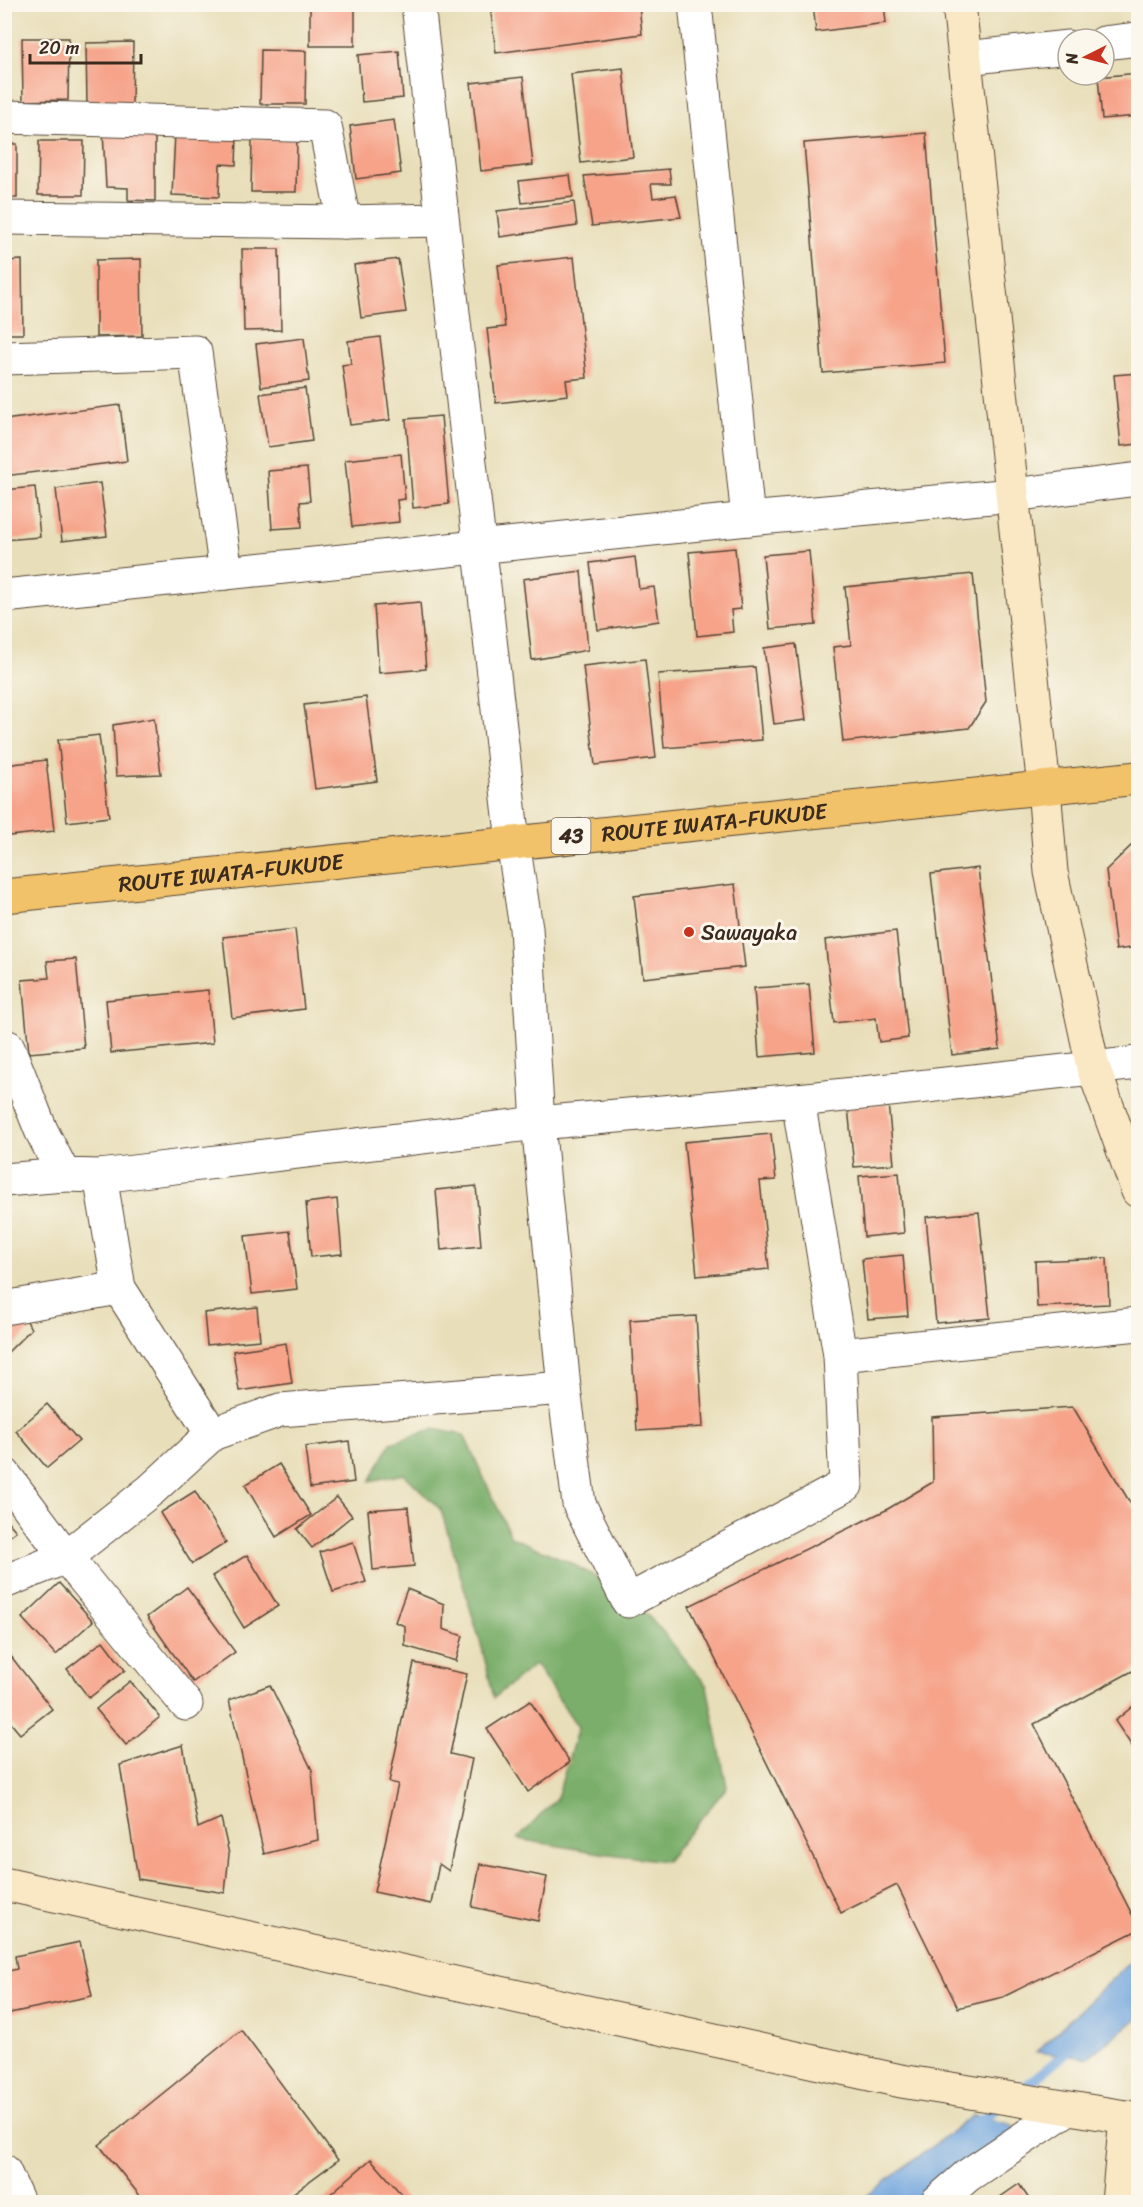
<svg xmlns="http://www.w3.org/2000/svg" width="1143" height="2207" font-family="Sriracha,sans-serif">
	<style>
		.forest { fill: #7aae6b; stroke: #5a6c44; stroke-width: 1.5 }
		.water { fill: #72a6de; stroke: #56687e; stroke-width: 1.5 }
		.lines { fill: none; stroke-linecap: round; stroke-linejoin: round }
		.stream { stroke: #72a6de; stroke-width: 10 }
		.building { fill: #f6a389 }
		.street-casing { stroke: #554535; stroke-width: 35 }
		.secondary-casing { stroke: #554535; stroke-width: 35 }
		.primary-casing { stroke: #554535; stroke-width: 35 }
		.street { stroke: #fff; stroke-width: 33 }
		.secondary { stroke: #fae7c3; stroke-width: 33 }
		.primary { stroke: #f2c26a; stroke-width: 33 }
		.poi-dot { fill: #c8321e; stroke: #fbf7ec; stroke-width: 2 }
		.labels { text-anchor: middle; stroke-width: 6; stroke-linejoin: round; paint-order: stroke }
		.shield { fill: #fbf7ec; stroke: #75685c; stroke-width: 1.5 }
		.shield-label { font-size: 21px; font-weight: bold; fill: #3b2a1e }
		.street-label { font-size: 22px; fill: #3b2a1e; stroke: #fbf7ec }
		.poi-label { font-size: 22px; fill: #3b2a1e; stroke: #fbf7ec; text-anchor: start }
	</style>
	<rect width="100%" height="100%" fill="#fbf7ec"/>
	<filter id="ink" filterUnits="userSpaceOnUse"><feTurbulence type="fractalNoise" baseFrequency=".0167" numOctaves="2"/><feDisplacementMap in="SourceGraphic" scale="12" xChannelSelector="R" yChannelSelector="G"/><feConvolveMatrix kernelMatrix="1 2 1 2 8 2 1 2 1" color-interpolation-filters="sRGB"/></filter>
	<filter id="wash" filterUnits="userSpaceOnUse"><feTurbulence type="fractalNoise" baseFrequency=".008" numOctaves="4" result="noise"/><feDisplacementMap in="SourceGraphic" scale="24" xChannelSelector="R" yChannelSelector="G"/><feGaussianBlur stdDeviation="1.35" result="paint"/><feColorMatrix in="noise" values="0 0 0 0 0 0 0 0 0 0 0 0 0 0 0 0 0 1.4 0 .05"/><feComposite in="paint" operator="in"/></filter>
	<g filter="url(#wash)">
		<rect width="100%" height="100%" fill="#e8deb9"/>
		<path class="forest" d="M 433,1429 L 464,1435 L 511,1537 L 565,1560 L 624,1592 L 658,1626 L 707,1686 L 727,1787 L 666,1861 L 601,1853 L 518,1839 L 557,1798 L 578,1727 L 535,1664 L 494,1698 L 482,1648 L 441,1510 L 404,1474 L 370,1481 L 391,1443 Z"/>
		<g class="water">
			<path d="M 1138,1954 L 1138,2018 L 1087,2058 L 1036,2052 Z"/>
			<path d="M 973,2115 L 1013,2125 L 1015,2145 L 932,2202 L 859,2202 Z"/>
		</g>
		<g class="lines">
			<g class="stream">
				<path d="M 1017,2093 L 1075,2046"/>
				<path d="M 974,2126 L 1002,2104"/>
			</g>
		</g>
		<g id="blocks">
			<g class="building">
				<rect x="310" y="4" width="45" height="42"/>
				<path d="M 813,4 L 884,4 L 886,23 L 816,32 Z"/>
				<path d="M 490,5 L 639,5 L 642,34 L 496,53 Z"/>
				<path d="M 4,35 L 9,35 L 8,98 L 4,98 Z"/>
				<path d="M 22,38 L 69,38 L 68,100 L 23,101 Z"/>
				<path d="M 133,42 L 132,105 L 87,105 L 86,43 Z"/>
				<path d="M 261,50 L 306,51 L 305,104 L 260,104 Z"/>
				<path d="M 399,51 L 403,98 L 362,102 L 358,55 Z"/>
				<path d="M 623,68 L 633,157 L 581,163 L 571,74 Z"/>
				<path d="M 1138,73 L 1138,116 L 1102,119 L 1098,77 Z"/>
				<path d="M 523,77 L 533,165 L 481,171 L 471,83 Z"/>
				<path d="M 394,120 L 401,173 L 356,179 L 350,126 Z"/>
				<path d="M 103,132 L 155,133 L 155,201 L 128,200 L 128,188 L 106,187 Z"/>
				<path d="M 175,133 L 237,136 L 236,165 L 220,164 L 219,197 L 172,195 Z"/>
				<path d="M 926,133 L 945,363 L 823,373 L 804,143 Z"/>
				<path d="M 252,139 L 297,139 L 296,192 L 251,192 Z"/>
				<path d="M 39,141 L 84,141 L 83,195 L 38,195 Z"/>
				<rect x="4" y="144" width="13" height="54"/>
				<path d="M 669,169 L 671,184 L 651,184 L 653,198 L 676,195 L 681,217 L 592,226 L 584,176 Z"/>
				<path d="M 570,175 L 573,197 L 522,203 L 519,181 Z"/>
				<path d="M 574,202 L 577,226 L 500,237 L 497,211 Z"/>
				<path d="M 242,249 L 279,249 L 281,330 L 244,331 Z"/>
				<path d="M 574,257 L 587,378 L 566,380 L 568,395 L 496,403 L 487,329 L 505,327 L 498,265 Z"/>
				<path d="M 141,259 L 142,336 L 96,337 L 96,260 Z"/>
				<path d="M 398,259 L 406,312 L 361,318 L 354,265 Z"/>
				<path d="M 22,260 L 23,334 L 4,334 L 4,261 Z"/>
				<path d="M 380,337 L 390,420 L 350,425 L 342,365 L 351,364 L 348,341 Z"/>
				<path d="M 304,338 L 309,381 L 261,387 L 256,344 Z"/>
				<path d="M 1138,373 L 1138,444 L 1121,446 L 1114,375 Z"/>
				<path d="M 305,388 L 312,441 L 268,447 L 260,394 Z"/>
				<path d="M 120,405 L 127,461 L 4,476 L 4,420 Z"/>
				<path d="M 441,416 L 449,504 L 413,508 L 406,419 Z"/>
				<path d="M 401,454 L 405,499 L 397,500 L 399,522 L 352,527 L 345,460 Z"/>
				<path d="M 307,468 L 310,501 L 300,502 L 302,527 L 272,529 L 268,471 Z"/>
				<path d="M 100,483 L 107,536 L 62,541 L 56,489 Z"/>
				<path d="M 35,487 L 40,537 L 4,540 L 4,490 Z"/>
				<path d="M 735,548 L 741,609 L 731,610 L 733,632 L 697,636 L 689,552 Z"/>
				<path d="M 809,551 L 816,625 L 770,629 L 763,555 Z"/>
				<path d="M 635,557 L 639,589 L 654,587 L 659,621 L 598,630 L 590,563 Z"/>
				<path d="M 581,571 L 588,650 L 532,660 L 523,579 Z"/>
				<path d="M 973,574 L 986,702 L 969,728 L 843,742 L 833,647 L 851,645 L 845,587 Z"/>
				<path d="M 420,602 L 426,669 L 379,673 L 374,606 Z"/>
				<path d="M 796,644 L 806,720 L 774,724 L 764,648 Z"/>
				<path d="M 645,659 L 656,758 L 595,765 L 583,666 Z"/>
				<path d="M 755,667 L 762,740 L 664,748 L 658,674 Z"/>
				<path d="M 366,697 L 377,781 L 315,789 L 304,705 Z"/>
				<path d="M 154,718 L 161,774 L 116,776 L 113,725 Z"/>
				<path d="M 99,735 L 109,817 L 67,822 L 58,740 Z"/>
				<path d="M 46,760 L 54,831 L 10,836 L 5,785 L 5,765 Z"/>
				<path d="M 1138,844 L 1138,947 L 1116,950 L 1106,870 L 1132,845 Z"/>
				<path d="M 978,868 L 1000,1049 L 952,1055 L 931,874 Z"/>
				<path d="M 735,884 L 745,967 L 643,978 L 634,896 Z"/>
				<path d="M 295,929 L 304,1009 L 232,1018 L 223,937 Z"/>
				<path d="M 896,931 L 908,1038 L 879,1042 L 876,1018 L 834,1023 L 825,940 Z"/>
				<path d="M 76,959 L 84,1048 L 29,1053 L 22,980 L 49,978 L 47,961 Z"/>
				<path d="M 809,984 L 815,1052 L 759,1057 L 754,988 Z"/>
				<path d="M 208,990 L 213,1043 L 111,1053 L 106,1000 Z"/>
				<path d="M 888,1103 L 894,1164 L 854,1167 L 848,1107 Z"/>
				<path d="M 771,1134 L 776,1180 L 760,1181 L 769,1269 L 697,1276 L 684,1142 Z"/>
				<path d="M 899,1173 L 904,1233 L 864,1237 L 859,1176 Z"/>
				<path d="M 476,1186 L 481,1246 L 441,1250 L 436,1190 Z"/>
				<path d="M 337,1199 L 342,1254 L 311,1257 L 306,1203 Z"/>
				<path d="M 979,1212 L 990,1318 L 936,1323 L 926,1217 Z"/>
				<path d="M 290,1231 L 297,1289 L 252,1294 L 245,1236 Z"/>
				<path d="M 903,1255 L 908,1316 L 868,1319 L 862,1259 Z"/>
				<path d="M 1107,1258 L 1109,1304 L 1037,1307 L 1035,1261 Z"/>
				<path d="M 257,1307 L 260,1340 L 207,1345 L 204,1313 Z"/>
				<path d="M 696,1316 L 703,1427 L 637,1431 L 630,1320 Z"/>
				<path d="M 25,1317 L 31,1329 L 4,1356 L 4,1321 Z"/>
				<path d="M 286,1343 L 292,1383 L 239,1391 L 233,1351 Z"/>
				<path d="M 47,1404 L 79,1441 L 47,1468 L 16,1431 Z"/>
				<path d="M 1073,1407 L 1138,1516 L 1138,1668 L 1034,1724 L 1138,1926 L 1138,1930 L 1003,1997 L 958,2008 L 897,1885 L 841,1913 L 689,1606 L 886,1510 L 933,1482 L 932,1417 Z"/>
				<path d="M 349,1441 L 354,1482 L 310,1488 L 305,1447 Z"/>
				<path d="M 279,1464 L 311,1515 L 276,1537 L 245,1485 Z"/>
				<path d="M 195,1491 L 226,1543 L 192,1564 L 160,1513 Z"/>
				<path d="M 337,1497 L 352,1516 L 312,1548 L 297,1529 Z"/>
				<path d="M 408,1507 L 414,1566 L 373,1570 L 368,1510 Z"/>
				<path d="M 4,1517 L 16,1531 L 4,1540 Z"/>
				<path d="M 353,1542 L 366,1582 L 333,1592 L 320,1552 Z"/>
				<path d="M 247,1555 L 278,1606 L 244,1628 L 212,1576 Z"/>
				<path d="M 59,1583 L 93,1621 L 56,1655 L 22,1618 Z"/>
				<path d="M 187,1587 L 235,1652 L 193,1682 L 147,1617 Z"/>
				<path d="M 407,1589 L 444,1604 L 443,1629 L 463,1636 L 456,1661 L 405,1646 L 405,1626 L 395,1622 Z"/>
				<path d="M 103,1641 L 125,1670 L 89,1698 L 67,1669 Z"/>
				<path d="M 10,1655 L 52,1709 L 20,1734 L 4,1715 L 4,1660 Z"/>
				<path d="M 414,1663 L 467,1674 L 450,1754 L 472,1759 L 449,1871 L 439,1864 L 431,1904 L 374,1892 L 398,1784 L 389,1782 Z"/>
				<path d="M 130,1681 L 160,1717 L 126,1745 L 96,1709 Z"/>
				<path d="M 270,1685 L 312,1770 L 318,1840 L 264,1854 L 229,1700 Z"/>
				<path d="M 530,1701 L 570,1762 L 528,1792 L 487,1729 Z"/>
				<path d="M 1138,1702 L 1138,1755 L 1115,1721 Z"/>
				<path d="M 183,1745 L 198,1828 L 221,1818 L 229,1854 L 225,1893 L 138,1879 L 120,1765 Z"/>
				<path d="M 480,1864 L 547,1877 L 538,1921 L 472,1907 Z"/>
				<path d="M 80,1942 L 92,1996 L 5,2014 L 5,1972 L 17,1969 L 15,1956 Z"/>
				<path d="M 241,2030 L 338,2160 L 281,2202 L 145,2202 L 99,2145 Z"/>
				<path d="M 371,2159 L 408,2202 L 321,2202 Z"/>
				<path d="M 1019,2184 L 1031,2202 L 993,2202 Z"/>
			</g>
		</g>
	</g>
	<g filter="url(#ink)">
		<use href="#blocks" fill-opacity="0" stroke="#554535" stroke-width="1.5"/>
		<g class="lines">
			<g class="street-casing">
				<g id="street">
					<path d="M 418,4 L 513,842 L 526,928 L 538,1123 L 564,1388 L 579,1504 L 628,1601 L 846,1485 L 840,1355 L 798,1100"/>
					<path d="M 695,4 L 748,519"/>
					<path d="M 1104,43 L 1138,39"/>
					<path d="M 965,58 L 1068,47"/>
					<path d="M 4,117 L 325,126 L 344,222"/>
					<path d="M 4,218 L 344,222 L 441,220"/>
					<path d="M 4,358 L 195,352 L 226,573"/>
					<path d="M 4,596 L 748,519 L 1013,495 L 1138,479"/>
					<path d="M 4,1047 L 8,1047 L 41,1130 L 64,1175 L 100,1176 L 538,1123 L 798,1100 L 1138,1063"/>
					<path d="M 100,1176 L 119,1288 L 212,1434"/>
					<path d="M 4,1180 L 64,1175"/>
					<path d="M 4,1308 L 119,1288"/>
					<path d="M 840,1355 L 1138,1324"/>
					<path d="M 4,1474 L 66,1557 L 186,1704"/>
					<path d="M 4,1582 L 66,1557 L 151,1490 L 212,1434 L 280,1410 L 564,1388"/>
					<path d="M 4,2171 L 18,2202"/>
					<path d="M 937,2202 L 967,2176 L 1067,2109"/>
				</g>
			</g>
			<g class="secondary-casing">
				<g id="secondary">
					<path d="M 959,4 L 1044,788 L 1051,872 L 1093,1067 L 1138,1191"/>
					<path d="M 4,1884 L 901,2081 L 1138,2119"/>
					<path d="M 1118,2202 L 1126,2117"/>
				</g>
			</g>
			<g class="primary-casing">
				<g id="primary">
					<path id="s1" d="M 4,896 L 1138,778"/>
				</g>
			</g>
			<use href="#street" class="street"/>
			<use href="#secondary" class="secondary"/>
			<use href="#primary" class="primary"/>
		</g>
	</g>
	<circle class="poi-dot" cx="689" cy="932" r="6"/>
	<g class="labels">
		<rect class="shield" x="551.5" y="818" width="39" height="36" rx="4.5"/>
		<g class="shield-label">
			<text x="571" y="843">43</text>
		</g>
		<g class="street-label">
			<text dy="8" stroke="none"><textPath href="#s1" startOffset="714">ROUTE IWATA-FUKUDE</textPath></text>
			<text dy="8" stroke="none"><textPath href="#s1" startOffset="228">ROUTE IWATA-FUKUDE</textPath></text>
		</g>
		<g class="poi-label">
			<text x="701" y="940">Sawayaka</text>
		</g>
	</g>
	<rect width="1143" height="2207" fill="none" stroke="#fbf7ec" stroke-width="24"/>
	<g transform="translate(1086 57) rotate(264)"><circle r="28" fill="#fbf7ec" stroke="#aea59a" stroke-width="1.5"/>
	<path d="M0-4.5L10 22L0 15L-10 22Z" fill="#c8321e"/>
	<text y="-9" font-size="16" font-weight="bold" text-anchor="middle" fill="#3b2a1e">N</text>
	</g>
	<path d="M30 54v9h111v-9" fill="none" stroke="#3b2a1e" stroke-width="3"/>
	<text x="39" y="54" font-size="18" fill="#3b2a1e" stroke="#fbf7ec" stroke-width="4.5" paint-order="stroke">20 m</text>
</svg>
